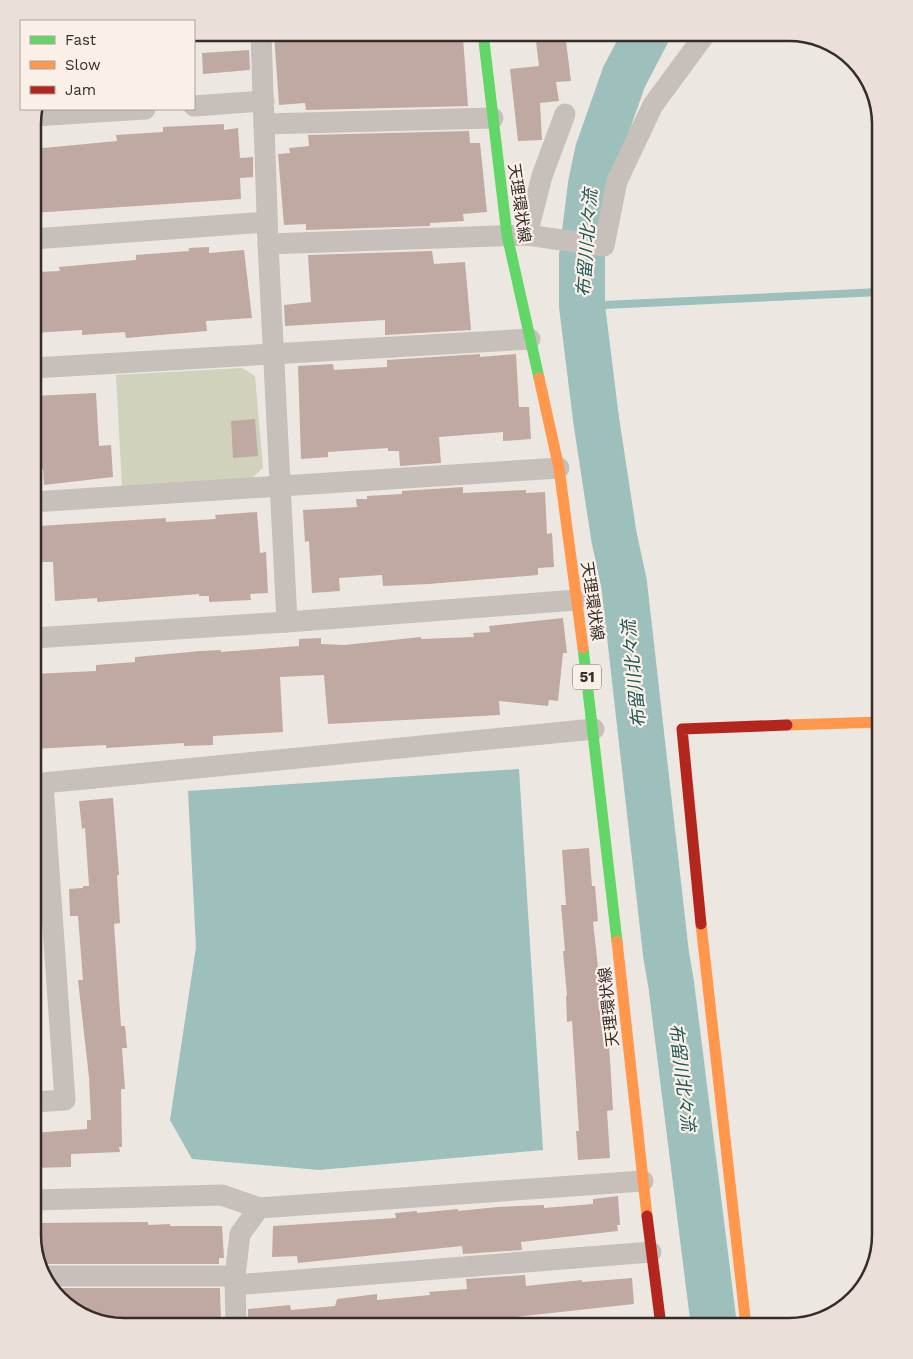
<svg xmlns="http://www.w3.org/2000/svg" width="913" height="1359" font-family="'Work Sans','Noto Sans JP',sans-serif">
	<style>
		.green { fill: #d0d2bb }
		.water { fill: #9dc0bd }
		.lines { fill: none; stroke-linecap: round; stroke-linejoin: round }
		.stream { stroke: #9dc0bd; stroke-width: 8 }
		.river { stroke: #9dc0bd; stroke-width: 46 }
		.building { fill: #c0a9a3 }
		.street { stroke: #c6bfba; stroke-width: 21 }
		.fast { stroke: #63d668; stroke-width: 11 }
		.slow { stroke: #ff974d; stroke-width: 11 }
		.jam { stroke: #b3261e; stroke-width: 11 }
		.labels { text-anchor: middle; stroke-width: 4.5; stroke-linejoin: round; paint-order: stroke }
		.shield { fill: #faf0e8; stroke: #726762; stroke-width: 1 }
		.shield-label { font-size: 15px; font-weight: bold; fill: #372c28 }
		.street-label { font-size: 16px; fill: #372c28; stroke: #faf0e8 }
		.water-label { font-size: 18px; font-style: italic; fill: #1e5857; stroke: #faf0e8 }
		.rim { fill: none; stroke: #372c28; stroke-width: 2.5 }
	</style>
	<rect width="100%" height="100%" fill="#ede7e1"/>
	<path class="green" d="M 242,368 L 255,376 L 263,468 L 251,479 L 122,487 L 116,375 Z"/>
	<path class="water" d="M 519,769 L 543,1150 L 319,1170 L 192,1159 L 170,1120 L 196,947 L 188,791 Z"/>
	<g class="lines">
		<path class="stream" d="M 582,306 L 880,292"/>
		<path class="river" d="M 647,33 L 624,77 L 598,151 L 591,184 L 582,256 L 582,306 L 596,419 L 614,537 L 624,583 L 666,954 L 671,983 L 714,1326"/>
	</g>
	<g class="building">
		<path d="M 291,33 L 461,33 L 461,39 L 463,38 L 468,106 L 306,110 L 305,103 L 279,105 L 274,34 Z"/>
		<path d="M 535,33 L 565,33 L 571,81 L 556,82 L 559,101 L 540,103 L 542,140 L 518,141 L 510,69 L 539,66 Z"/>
		<path d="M 249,50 L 250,70 L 203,74 L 202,53 Z"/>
		<path d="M 224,124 L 224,130 L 238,128 L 240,158 L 253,157 L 253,177 L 240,178 L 241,199 L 33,213 L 33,149 L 117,141 L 116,135 L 163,132 L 163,127 Z"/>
		<path d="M 469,131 L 470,143 L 480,143 L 487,212 L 463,214 L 464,221 L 430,223 L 430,226 L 306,230 L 306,224 L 284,225 L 278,154 L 290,153 L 289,148 L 309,146 L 308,135 Z"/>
		<path d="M 209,247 L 209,253 L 244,250 L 252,318 L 206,321 L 207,331 L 126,338 L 125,332 L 82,335 L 82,330 L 33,333 L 33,307 L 41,307 L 38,272 L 60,271 L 59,267 L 136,260 L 136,255 L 189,251 L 189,248 Z"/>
		<path d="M 432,251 L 434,264 L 465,262 L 471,330 L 385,335 L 385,320 L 285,326 L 284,305 L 311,302 L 308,255 Z"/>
		<path d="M 480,354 L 480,357 L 516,354 L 519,407 L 529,407 L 531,439 L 503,441 L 503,432 L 439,437 L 441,463 L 400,466 L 399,451 L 388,451 L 388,448 L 328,452 L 328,457 L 301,459 L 298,366 L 333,364 L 334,370 L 387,367 L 387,360 Z"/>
		<path d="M 96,393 L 99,446 L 111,445 L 113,477 L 44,485 L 43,469 L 33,469 L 33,396 Z"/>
		<path d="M 255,419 L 258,456 L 233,458 L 231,421 Z"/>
		<path d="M 463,487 L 463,493 L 526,490 L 526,493 L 545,492 L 547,534 L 552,533 L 554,567 L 538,568 L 538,575 L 429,584 L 383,586 L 382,575 L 339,578 L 340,591 L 312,593 L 309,541 L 305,542 L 303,510 L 357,507 L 356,499 L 367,499 L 367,496 L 402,494 L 402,491 Z"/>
		<path d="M 257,512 L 260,553 L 266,552 L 268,593 L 250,594 L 251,600 L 209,602 L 209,596 L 199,596 L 199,594 L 97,602 L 97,598 L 55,601 L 53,562 L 41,562 L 39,526 L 166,518 L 166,522 L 216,519 L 215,515 Z"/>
		<path d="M 563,618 L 567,653 L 563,653 L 558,701 L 549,700 L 548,706 L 499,701 L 500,715 L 328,724 L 324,675 L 280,677 L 283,732 L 213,736 L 213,745 L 184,746 L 184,743 L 106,748 L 106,745 L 33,749 L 33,674 L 96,671 L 96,665 L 135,662 L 135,657 L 201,651 L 221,650 L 221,652 L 299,646 L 299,639 L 321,638 L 321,644 L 344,645 L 421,637 L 421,639 L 474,637 L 473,633 L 490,632 L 489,626 Z"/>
		<path d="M 113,798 L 119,875 L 117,875 L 120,923 L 114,924 L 121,1026 L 125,1026 L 127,1048 L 122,1048 L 125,1089 L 121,1089 L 122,1147 L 119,1147 L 120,1152 L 71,1154 L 71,1167 L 33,1168 L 33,1133 L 87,1129 L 87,1120 L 91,1120 L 89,1077 L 78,980 L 83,980 L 78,916 L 70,916 L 69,889 L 83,888 L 83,886 L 89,886 L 85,828 L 82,829 L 79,801 Z"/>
		<path d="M 589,848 L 592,886 L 595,886 L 598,921 L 593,922 L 601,994 L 606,994 L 613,1110 L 607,1111 L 610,1158 L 578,1160 L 576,1131 L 579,1131 L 572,1021 L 567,1022 L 566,996 L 567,996 L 563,951 L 565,951 L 561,905 L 566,905 L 562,850 Z"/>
		<path d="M 618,1196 L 620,1225 L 617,1225 L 618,1231 L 521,1242 L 522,1250 L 463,1254 L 462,1246 L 298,1263 L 297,1256 L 272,1257 L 273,1226 L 396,1218 L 395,1213 L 417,1211 L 417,1213 L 458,1209 L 458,1211 L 498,1207 L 544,1205 L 544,1208 L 593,1204 L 593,1199 Z"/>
		<path d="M 148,1222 L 148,1225 L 170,1224 L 170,1226 L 222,1226 L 224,1258 L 219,1258 L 219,1264 L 40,1264 L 32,1235 L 32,1223 Z"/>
		<path d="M 525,1275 L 526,1286 L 582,1280 L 582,1282 L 632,1278 L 634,1304 L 470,1322 L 470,1319 L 406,1325 L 407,1326 L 248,1326 L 248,1309 L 290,1305 L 291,1310 L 335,1306 L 337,1299 L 377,1294 L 377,1300 L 430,1295 L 429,1292 L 467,1289 L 466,1279 Z"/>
		<path d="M 53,1288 L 220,1288 L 221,1323 L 119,1326 L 79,1314 Z"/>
	</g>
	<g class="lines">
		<g class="street">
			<path d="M 261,33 L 268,244 L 287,622"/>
			<path d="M 194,106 L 264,101"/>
			<path d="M 34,116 L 145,109"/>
			<path d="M 264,124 L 493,118"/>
			<path d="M 527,235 L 542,176 L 565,114"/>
			<path d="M 33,239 L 267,222"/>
			<path d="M 268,244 L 527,235 L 604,246 L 617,181 L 653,105 L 706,33"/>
			<path d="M 33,368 L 530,339"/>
			<path d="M 33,502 L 559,468"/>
			<path d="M 33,638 L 287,622 L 576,600"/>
			<path d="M 33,784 L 594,729"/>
			<path d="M 33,1102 L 65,1100 L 43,784"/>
			<path d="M 33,1200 L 222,1195 L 259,1208 L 240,1234 L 235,1276 L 236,1326"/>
			<path d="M 259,1208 L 643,1181"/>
			<path d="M 44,1276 L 235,1276"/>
			<path d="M 235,1285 L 651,1252"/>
		</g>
		<g class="fast">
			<path d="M 483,33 L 507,235 L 539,378"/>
			<path d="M 583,648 L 617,941"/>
		</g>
		<g class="slow">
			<path d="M 539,378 L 559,468 L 583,648"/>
			<path d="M 787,725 L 880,722"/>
			<path d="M 701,924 L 746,1326"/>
			<path d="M 617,941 L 647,1216"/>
		</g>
		<g class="jam">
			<path d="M 701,924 L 682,729 L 787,725"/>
			<path d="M 647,1216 L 661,1326"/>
		</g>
	</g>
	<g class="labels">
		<rect class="shield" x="573" y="664.5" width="28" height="25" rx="4"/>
		<g class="shield-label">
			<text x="587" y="682">51</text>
		</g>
		<g class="street-label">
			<text transform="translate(520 203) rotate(82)" y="6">天理環状線</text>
			<text transform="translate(593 601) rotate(82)" y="6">天理環状線</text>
			<text transform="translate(608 1007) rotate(-96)" y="6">天理環状線</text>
		</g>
		<g class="water-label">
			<text transform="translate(587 243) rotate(-86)" y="6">布留川北々流</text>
			<text transform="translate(634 674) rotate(-96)" y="6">布留川北々流</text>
			<text transform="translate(682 1077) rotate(83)" y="6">布留川北々流</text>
		</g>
	</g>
	<path d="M0 0H913V1359H0ZM124 41H789A83 83 0 0 1 872 124V1235A83 83 0 0 1 789 1318H124A83 83 0 0 1 41 1235V124A83 83 0 0 1 124 41Z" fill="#eae0d9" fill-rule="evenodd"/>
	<path class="rim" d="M124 41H789A83 83 0 0 1 872 124V1235A83 83 0 0 1 789 1318H124A83 83 0 0 1 41 1235V124A83 83 0 0 1 124 41Z"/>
	<rect x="20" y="20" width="175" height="90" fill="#faf0e8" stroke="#aca29b"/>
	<rect x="30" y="36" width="25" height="8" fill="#63d668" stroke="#aca29b"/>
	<text x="65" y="45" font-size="15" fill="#372c28">Fast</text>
	<rect x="30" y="61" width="25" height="8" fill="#ff974d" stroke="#aca29b"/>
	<text x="65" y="70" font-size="15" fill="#372c28">Slow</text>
	<rect x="30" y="86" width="25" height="8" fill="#b3261e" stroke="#aca29b"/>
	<text x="65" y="95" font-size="15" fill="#372c28">Jam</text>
</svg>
